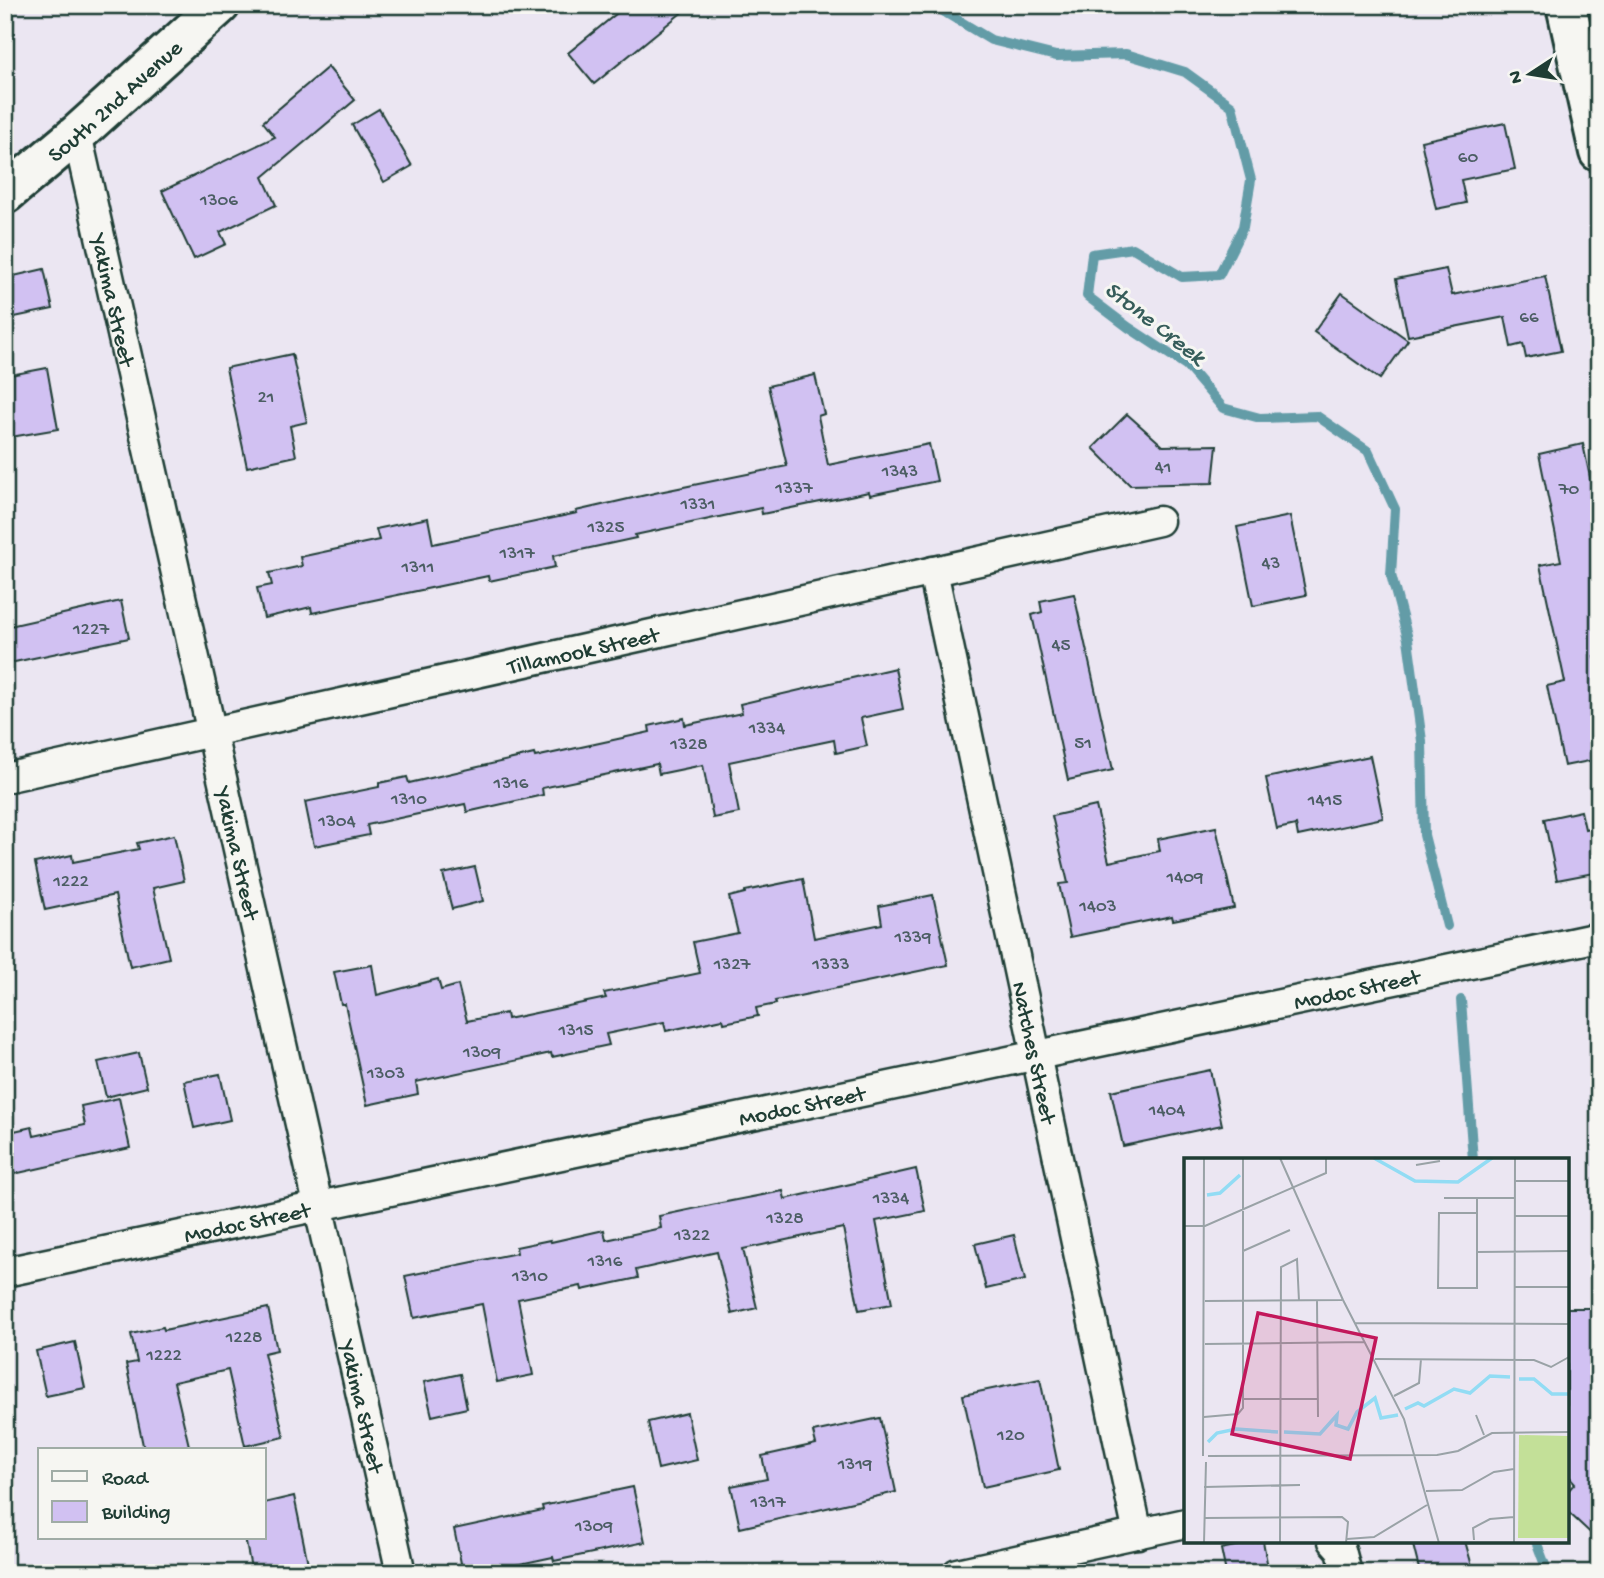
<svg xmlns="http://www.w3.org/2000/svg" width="1604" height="1578" font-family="'Gochi Hand',sans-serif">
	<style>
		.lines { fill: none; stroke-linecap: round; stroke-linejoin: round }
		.stream { stroke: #649ca7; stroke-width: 10 }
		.building { fill: #d1c1f2; stroke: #1f3d34; stroke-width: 2 }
		.street-casing { stroke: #1f3d34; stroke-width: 33 }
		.secondary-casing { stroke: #1f3d34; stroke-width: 44 }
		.street { stroke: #f6f6f2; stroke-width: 28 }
		.secondary { stroke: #f6f6f2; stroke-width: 38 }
		.labels { text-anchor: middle; stroke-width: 6; stroke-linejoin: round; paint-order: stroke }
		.number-label { font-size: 19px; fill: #4c5e64 }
		.street-label { font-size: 23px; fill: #1f3d34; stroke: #f6f6f2 }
		.water-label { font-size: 24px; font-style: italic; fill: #365d5a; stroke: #f6f6f2 }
		.inset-river { fill: none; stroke: #92dcf4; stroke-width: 3.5 }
		.inset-road { fill: none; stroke: #99a2a6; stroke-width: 2 }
		.view { fill: #c2185b; fill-opacity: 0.15; stroke: #c2185b; stroke-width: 3.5 }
		.inset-edge { fill: none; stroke: #1f3d34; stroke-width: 3.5 }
	</style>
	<rect width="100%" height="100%" fill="#ebe6f2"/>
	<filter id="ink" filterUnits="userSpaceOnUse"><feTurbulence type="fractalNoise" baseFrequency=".0143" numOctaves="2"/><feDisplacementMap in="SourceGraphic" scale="14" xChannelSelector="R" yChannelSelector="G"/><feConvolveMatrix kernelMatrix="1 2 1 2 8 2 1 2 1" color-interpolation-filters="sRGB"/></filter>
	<g filter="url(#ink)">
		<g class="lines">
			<g class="stream">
				<path d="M 933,5 L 991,40 L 1056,56 L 1126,54 L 1185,72 L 1232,106 L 1251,180 L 1243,227 L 1219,275 L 1182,277 L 1133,248 L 1092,254 L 1087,296 L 1128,327 L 1186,365 L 1223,408 L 1260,418 L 1317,416 L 1368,451 L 1395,509 L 1391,575 L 1408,639 L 1422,741 L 1424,835 L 1447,926"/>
				<path d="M 1461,1000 L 1473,1160"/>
				<path d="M 1536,1541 L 1548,1573"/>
			</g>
		</g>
		<g class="building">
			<path d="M 627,5 L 691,5 L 594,84 L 568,53 Z"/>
			<path d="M 328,67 L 355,100 L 263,177 L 276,205 L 220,232 L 226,244 L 194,259 L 162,191 L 275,137 L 263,122 Z"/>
			<path d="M 379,109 L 412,166 L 384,182 L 352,125 Z"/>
			<path d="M 1505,123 L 1515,169 L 1461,180 L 1466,203 L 1436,209 L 1421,141 Z"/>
			<path d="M 44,269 L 53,309 L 5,319 L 5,278 Z"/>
			<path d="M 1446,269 L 1452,295 L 1545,276 L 1561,351 L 1526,358 L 1523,344 L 1511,347 L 1505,317 L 1408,336 L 1396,279 Z"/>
			<path d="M 1342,293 L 1408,340 L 1380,379 L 1314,332 Z"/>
			<path d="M 292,354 L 307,422 L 290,426 L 296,456 L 247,467 L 226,368 Z"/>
			<path d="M 47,368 L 58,429 L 5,438 L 5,376 Z"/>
			<path d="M 815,375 L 824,414 L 818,416 L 828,465 L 929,444 L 937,481 L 870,495 L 869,492 L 762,514 L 761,508 L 635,535 L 636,538 L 553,556 L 555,567 L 489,581 L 488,576 L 312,613 L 311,607 L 264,618 L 257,588 L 272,585 L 269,573 L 302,566 L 300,557 L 379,540 L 376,529 L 428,518 L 433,544 L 577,513 L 576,511 L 659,492 L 787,466 L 768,386 Z"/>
			<path d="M 1127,414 L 1163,446 L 1217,445 L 1213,483 L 1130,485 L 1093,448 Z"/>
			<path d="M 1583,444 L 1599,520 L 1599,655 L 1594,656 L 1599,681 L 1599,759 L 1564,766 L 1547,686 L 1565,682 L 1540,565 L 1561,561 L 1539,454 Z"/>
			<path d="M 1290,516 L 1306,595 L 1253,606 L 1237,527 Z"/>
			<path d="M 1074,594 L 1113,770 L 1068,780 L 1032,615 L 1042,612 L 1040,601 Z"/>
			<path d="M 121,601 L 129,638 L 5,664 L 5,627 Z"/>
			<path d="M 895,668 L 903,709 L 861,718 L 867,746 L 836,753 L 834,740 L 729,762 L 739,813 L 713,818 L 703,765 L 659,774 L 657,764 L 542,788 L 543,795 L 467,812 L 465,804 L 367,825 L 369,835 L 314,846 L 305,802 L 379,787 L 379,783 L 407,777 L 409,783 L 534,754 L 535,757 L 650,732 L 649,726 L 684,718 L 685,725 L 742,713 L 740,704 Z"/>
			<path d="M 1370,756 L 1383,818 L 1298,836 L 1296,825 L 1277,829 L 1266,778 Z"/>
			<path d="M 1096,806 L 1109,862 L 1160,851 L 1158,839 L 1216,827 L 1234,908 L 1173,920 L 1172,916 L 1070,937 L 1059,884 L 1068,883 L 1052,816 Z"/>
			<path d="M 1581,811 L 1585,829 L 1599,826 L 1599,872 L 1557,880 L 1544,819 Z"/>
			<path d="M 174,835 L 184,881 L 153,888 L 169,958 L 130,967 L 115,895 L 45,910 L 35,863 L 72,855 L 73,862 L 139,849 L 137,843 Z"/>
			<path d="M 475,867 L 483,901 L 452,909 L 443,874 Z"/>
			<path d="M 803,879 L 814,938 L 882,924 L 879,906 L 933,895 L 948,965 L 775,1001 L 776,1004 L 756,1008 L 758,1016 L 724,1023 L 723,1019 L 666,1031 L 664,1022 L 606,1034 L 609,1045 L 552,1057 L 551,1053 L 416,1082 L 418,1094 L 367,1105 L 345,1004 L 341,1004 L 334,972 L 372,965 L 377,995 L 438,979 L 441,990 L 458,985 L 467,1021 L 506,1013 L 507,1019 L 606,998 L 604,993 L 700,973 L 693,942 L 738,933 L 729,897 L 745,893 L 745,891 Z"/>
			<path d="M 139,1053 L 147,1087 L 106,1097 L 98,1062 Z"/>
			<path d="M 1210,1070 L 1222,1125 L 1123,1146 L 1111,1091 Z"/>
			<path d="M 220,1074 L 230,1120 L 194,1128 L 184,1081 Z"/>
			<path d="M 119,1098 L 130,1148 L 5,1176 L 5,1133 L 32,1127 L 34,1136 L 85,1125 L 81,1106 Z"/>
			<path d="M 916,1169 L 925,1211 L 876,1221 L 892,1304 L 859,1310 L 843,1228 L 743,1249 L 757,1308 L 732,1314 L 717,1252 L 636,1270 L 638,1278 L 582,1290 L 581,1286 L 518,1299 L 533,1375 L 497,1382 L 482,1304 L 414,1318 L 405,1276 L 517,1253 L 516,1247 L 550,1240 L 551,1242 L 604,1230 L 606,1240 L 661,1228 L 659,1216 L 716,1204 L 783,1191 L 785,1199 Z"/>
			<path d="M 1014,1235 L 1025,1280 L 986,1289 L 975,1244 Z"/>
			<path d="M 268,1308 L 277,1350 L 264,1353 L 284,1437 L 245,1446 L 228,1370 L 174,1382 L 190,1450 L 144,1450 L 126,1364 L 137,1362 L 131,1334 L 163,1327 L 164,1330 Z"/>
			<path d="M 1567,1308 L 1599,1308 L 1599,1541 L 1567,1511 L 1567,1492 L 1575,1483 L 1567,1474 Z"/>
			<path d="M 75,1342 L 85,1388 L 46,1396 L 36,1351 Z"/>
			<path d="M 460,1374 L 467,1408 L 432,1416 L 424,1382 Z"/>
			<path d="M 1040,1379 L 1059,1470 L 983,1487 L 963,1395 Z"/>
			<path d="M 687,1413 L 697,1460 L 658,1469 L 648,1422 Z"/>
			<path d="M 880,1418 L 896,1492 L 740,1528 L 731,1486 L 767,1479 L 762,1456 L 816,1444 L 813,1432 Z"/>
			<path d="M 633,1487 L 645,1542 L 554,1561 L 553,1557 L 478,1573 L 463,1573 L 454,1529 L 543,1510 L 542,1506 Z"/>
			<path d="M 294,1496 L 310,1573 L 252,1573 L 245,1538 L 264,1538 L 264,1503 Z"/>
			<path d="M 1258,1541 L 1263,1541 L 1269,1573 L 1226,1573 L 1221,1549 Z"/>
			<path d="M 1412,1541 L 1465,1541 L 1474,1573 L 1420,1573 Z"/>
		</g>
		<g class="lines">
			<g class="street-casing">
				<g id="street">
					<path id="s1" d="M 77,134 L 401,1573"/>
					<path id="s2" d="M 933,571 L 1138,1534"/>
					<path id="s3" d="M 5,778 L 1159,521"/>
					<path id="s4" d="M 5,1272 L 1599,937"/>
					<path d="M 1333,1541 L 1341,1550 L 1347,1573"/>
					<path d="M 957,1573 L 1186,1523"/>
				</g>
			</g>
			<g class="secondary-casing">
				<g id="secondary">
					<path d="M 1566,5 L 1599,152"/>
					<path id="s5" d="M 5,194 L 77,134 L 220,5"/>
				</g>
			</g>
			<use href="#street" class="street"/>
			<use href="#secondary" class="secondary"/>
		</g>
	</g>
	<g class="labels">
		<g class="number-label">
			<text x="1468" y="162">60</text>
			<text x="219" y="205">1306</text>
			<text x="1529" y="322">66</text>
			<text x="266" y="402">21</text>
			<text x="1163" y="472">41</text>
			<text x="900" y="476">1343</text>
			<text x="794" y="493">1337</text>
			<text x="1569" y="494">70</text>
			<text x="698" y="509">1331</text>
			<text x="606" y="532">1325</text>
			<text x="517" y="558">1317</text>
			<text x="1271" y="568">43</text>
			<text x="418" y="572">1311</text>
			<text x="91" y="634">1227</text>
			<text x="1061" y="650">45</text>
			<text x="767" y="733">1334</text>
			<text x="1083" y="748">51</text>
			<text x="689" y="749">1328</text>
			<text x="511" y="788">1316</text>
			<text x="409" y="804">1310</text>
			<text x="1325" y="805">1415</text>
			<text x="337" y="826">1304</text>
			<text x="1185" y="882">1409</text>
			<text x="71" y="886">1222</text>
			<text x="1098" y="911">1403</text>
			<text x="913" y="942">1339</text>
			<text x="732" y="969">1327</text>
			<text x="831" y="969">1333</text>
			<text x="576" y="1035">1315</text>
			<text x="482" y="1057">1309</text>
			<text x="386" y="1078">1303</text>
			<text x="1167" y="1115">1404</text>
			<text x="891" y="1203">1334</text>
			<text x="785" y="1223">1328</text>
			<text x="692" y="1240">1322</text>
			<text x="605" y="1266">1316</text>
			<text x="530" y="1281">1310</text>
			<text x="244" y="1342">1228</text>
			<text x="164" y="1360">1222</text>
			<text x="1011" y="1440">120</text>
			<text x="855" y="1469">1319</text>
			<text x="768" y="1507">1317</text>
			<text x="594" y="1531">1309</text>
		</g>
		<g class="street-label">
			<text dy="8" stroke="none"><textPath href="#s5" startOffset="144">South 2nd Avenue</textPath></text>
			<text dy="8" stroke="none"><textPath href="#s1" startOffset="170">Yakima Street</textPath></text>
			<text dy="8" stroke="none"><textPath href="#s3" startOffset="592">Tillamook Street</textPath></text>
			<text dy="8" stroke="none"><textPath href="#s1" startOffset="737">Yakima Street</textPath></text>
			<text dy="8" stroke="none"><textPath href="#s4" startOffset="1381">Modoc Street</textPath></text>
			<text dy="8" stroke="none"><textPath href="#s2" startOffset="492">Natches Street</textPath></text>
			<text dy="8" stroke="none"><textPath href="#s4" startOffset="814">Modoc Street</textPath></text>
			<text dy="8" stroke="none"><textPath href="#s4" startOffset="247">Modoc Street</textPath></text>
			<text dy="8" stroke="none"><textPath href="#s1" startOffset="1304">Yakima Street</textPath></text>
		</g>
		<g class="water-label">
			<text transform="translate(1156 322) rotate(38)" y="8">Stone Creek</text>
		</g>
	</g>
	<g transform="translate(1184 1158)">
		<rect width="385" height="385" fill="#ebe6f2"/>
		<path d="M 335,277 L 385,278 L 385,380 L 334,380 Z" fill="#c3e098"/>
		<path class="inset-river" d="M 190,0 L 231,23 L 274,24 L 308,0M 23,37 L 36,35 L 56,17M 335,221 L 350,221 L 368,236 L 385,236M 221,251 L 234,245 L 240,248 L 270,231 L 286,235 L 306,218 L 326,219M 100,274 L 136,276 L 153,257 L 152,267 L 164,271 L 173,254 L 191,240 L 197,260 L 214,257M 24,284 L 33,275 L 52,271 L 94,274"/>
		<path class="inset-road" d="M 96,0 L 159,142 L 220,261 L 255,385M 232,7 L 256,3M 331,23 L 385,23M 260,40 L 331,40M 293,40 L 293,130 L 254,130 L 255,55 L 293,55M 331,58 L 385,58M 0,68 L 21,68 L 142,15 L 142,0M 59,93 L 106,72M 293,94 L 385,93M 331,129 L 385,129M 133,142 L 134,259M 21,143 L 158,142M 171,165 L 385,166M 21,186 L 181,184M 191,201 L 350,202 L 367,209 L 385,199M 210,238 L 235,225 L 237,201M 59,241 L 134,241M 292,257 L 300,277M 20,259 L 54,256 L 59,250 L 59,0M 19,298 L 20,0M 24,298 L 253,297 L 274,293 L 308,275 L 385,274M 20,329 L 116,327M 242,333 L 278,332 L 310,314 L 330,311M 20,360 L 158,359 L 164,364 L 162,385M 163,381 L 190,379 L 243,347M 290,382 L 289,370 L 306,361 L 330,359M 20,385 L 22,304M 96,385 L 97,109 L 113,101 L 115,143M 330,385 L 331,0"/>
		<path class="view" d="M 74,155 L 192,180 L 166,301 L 48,276 Z"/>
		<rect width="385" height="385" class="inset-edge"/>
	</g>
	<rect width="1604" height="1578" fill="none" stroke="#f6f6f2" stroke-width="28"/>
	<rect x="14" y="14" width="1576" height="1550" fill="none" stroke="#1f3d34" stroke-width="2.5" filter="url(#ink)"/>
	<rect x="38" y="1448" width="228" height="91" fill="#f6f6f2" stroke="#a0aca6" stroke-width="2"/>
	<rect x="52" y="1471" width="35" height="10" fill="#f6f6f2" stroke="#a0aca6" stroke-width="2"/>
	<text x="102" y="1484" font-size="21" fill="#1f3d34">Road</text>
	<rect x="52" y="1501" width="35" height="21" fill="#d1c1f2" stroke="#a0aca6" stroke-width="2"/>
	<text x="102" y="1518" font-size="21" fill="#1f3d34">Building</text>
	<g transform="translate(1530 74) rotate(258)" stroke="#f6f6f2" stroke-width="5" paint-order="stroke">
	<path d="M0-5L12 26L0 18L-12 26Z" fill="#1f3d34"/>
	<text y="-10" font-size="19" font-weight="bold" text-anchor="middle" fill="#1f3d34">N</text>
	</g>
</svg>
